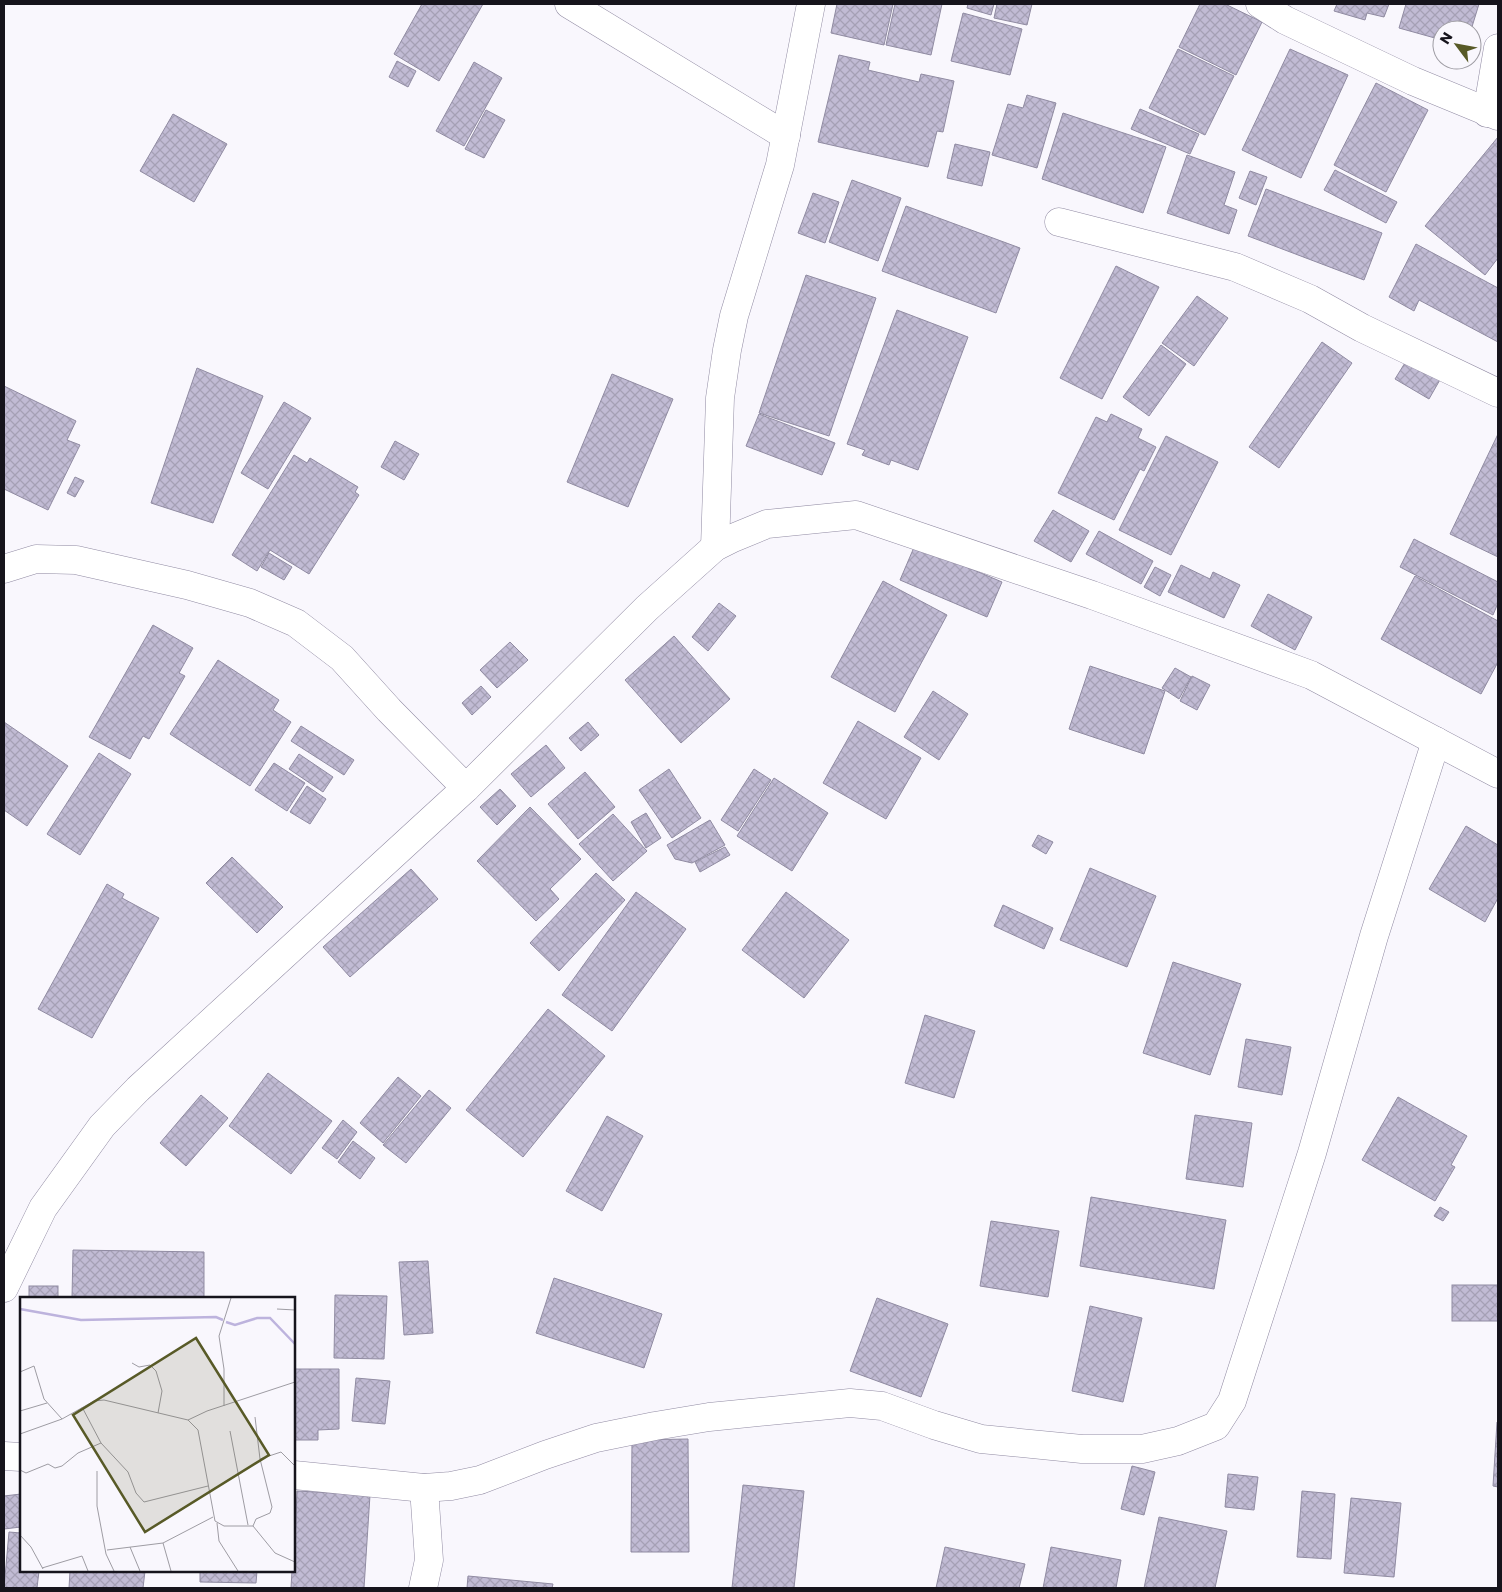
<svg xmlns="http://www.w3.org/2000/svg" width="1502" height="1592" font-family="Poppins,sans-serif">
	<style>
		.building { fill: url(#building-cross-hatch); stroke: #908ba2 }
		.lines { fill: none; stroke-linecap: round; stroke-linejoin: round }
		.street-casing { stroke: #918ba3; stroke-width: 29 }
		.street { stroke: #fff; stroke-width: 28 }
		.inset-river { fill: none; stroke: #bdb3dd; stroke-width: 2.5 }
		.inset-road { fill: none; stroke: #9e9ca3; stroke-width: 1 }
		.view { fill: #585a27; fill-opacity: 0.15; stroke: #585a27; stroke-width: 2.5 }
		.inset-edge { fill: none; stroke: #16141c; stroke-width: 2.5 }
	</style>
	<defs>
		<pattern id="building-cross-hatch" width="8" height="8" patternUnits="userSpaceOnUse" patternTransform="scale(1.25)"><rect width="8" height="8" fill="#c1bbd4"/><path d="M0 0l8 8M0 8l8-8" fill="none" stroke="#a5a0b5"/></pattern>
	</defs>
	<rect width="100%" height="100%" fill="#f9f7fd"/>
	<g class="building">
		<path d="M 422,4 L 483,4 L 439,81 L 394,54 Z"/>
		<path d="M 837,4 L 893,4 L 884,45 L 831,33 Z"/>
		<path d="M 895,4 L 942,4 L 931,55 L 886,45 Z"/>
		<path d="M 968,4 L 994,4 L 991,15 L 967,8 Z"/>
		<path d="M 997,4 L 1032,4 L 1027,25 L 994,18 Z"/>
		<path d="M 1200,4 L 1225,4 L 1262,22 L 1236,75 L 1179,47 Z"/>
		<path d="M 1337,4 L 1389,4 L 1384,17 L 1367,13 L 1365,20 L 1334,11 Z"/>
		<path d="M 1406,4 L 1479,4 L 1471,30 L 1442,30 L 1442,40 L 1399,28 Z"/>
		<path d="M 963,13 L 1022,29 L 1010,75 L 951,61 Z"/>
		<path d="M 1178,49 L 1234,76 L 1205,135 L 1149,108 Z"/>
		<path d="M 1290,49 L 1348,75 L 1301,178 L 1242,150 Z"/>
		<path d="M 839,55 L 870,62 L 868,70 L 919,82 L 921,74 L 954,81 L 943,132 L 937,131 L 928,167 L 818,142 Z"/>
		<path d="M 397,61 L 416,71 L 408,87 L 389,77 Z"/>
		<path d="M 474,62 L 502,78 L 464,146 L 436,131 Z"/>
		<path d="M 1376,83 L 1428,110 L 1386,192 L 1334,165 Z"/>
		<path d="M 1027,95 L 1056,103 L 1037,168 L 992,155 L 1008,104 L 1023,108 Z"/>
		<path d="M 1140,109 L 1199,134 L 1190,154 L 1131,129 Z"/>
		<path d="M 486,110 L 505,120 L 484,158 L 465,149 Z"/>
		<path d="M 1063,113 L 1166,147 L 1143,213 L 1042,179 Z"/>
		<path d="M 173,114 L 227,144 L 194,202 L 140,171 Z"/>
		<path d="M 1498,137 L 1498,258 L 1485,275 L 1425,226 Z"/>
		<path d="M 955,144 L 990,152 L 982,186 L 947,178 Z"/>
		<path d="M 1187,155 L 1235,172 L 1224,205 L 1237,210 L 1229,234 L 1167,213 Z"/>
		<path d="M 1335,170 L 1397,202 L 1386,223 L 1324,190 Z"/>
		<path d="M 1250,171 L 1267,177 L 1256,205 L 1239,198 Z"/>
		<path d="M 852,180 L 901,198 L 878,261 L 829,242 Z"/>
		<path d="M 1266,189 L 1382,233 L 1364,280 L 1248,236 Z"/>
		<path d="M 813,193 L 839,202 L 825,243 L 798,233 Z"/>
		<path d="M 906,206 L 1020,248 L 996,313 L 882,271 Z"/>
		<path d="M 1416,244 L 1498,288 L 1498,342 L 1419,300 L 1414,311 L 1389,297 Z"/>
		<path d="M 1116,266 L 1159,287 L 1102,399 L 1060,378 Z"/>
		<path d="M 806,275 L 876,298 L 829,436 L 759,413 Z"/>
		<path d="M 1197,296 L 1228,318 L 1194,366 L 1162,343 Z"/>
		<path d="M 897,310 L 968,337 L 918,470 L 891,460 L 889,465 L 862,455 L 865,450 L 847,444 Z"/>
		<path d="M 1322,342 L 1352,363 L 1279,468 L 1249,447 Z"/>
		<path d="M 1161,345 L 1186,364 L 1149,416 L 1123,397 Z"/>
		<path d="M 1408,358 L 1441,378 L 1429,399 L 1395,379 Z"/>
		<path d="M 197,368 L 263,396 L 213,523 L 151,503 Z"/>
		<path d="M 612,374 L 673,399 L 628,507 L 567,482 Z"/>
		<path d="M 4,386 L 76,421 L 67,440 L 80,445 L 48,510 L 4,489 Z"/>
		<path d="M 284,402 L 311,418 L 268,489 L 241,473 Z"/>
		<path d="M 759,414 L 835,443 L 822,475 L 746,446 Z"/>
		<path d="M 1111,414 L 1142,429 L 1138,438 L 1156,447 L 1144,471 L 1140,469 L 1114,520 L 1058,493 L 1096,417 L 1107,422 Z"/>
		<path d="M 1498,434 L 1498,557 L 1450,534 Z"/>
		<path d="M 1166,436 L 1218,462 L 1171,555 L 1119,530 Z"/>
		<path d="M 395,441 L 419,454 L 404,480 L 381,467 Z"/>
		<path d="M 294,455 L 307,463 L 310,458 L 358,487 L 355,492 L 359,495 L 309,574 L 270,550 L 257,571 L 232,555 Z"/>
		<path d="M 75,477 L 84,481 L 75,497 L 67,493 Z"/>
		<path d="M 1053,510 L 1089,531 L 1071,562 L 1034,541 Z"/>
		<path d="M 1099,531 L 1153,561 L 1141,584 L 1086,554 Z"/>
		<path d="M 1414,539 L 1498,582 L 1498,603 L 1493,615 L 1400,567 Z"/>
		<path d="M 915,545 L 1002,582 L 987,617 L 900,580 Z"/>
		<path d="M 269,553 L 292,567 L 284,580 L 261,567 Z"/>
		<path d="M 1181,565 L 1210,579 L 1213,572 L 1240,585 L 1224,618 L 1168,592 Z"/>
		<path d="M 1155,567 L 1171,575 L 1160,596 L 1144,587 Z"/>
		<path d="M 1415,576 L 1498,621 L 1498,662 L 1481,694 L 1381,639 Z"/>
		<path d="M 883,581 L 947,615 L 895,712 L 831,677 Z"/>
		<path d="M 1268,594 L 1312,617 L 1295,650 L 1251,626 Z"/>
		<path d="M 719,603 L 736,616 L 708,651 L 692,637 Z"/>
		<path d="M 153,625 L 193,648 L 179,673 L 185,676 L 149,739 L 143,736 L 130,759 L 89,737 Z"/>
		<path d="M 674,636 L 730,699 L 681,743 L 625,680 Z"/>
		<path d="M 510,642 L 528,660 L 497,688 L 480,670 Z"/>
		<path d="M 218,660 L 279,700 L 273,710 L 291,722 L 250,786 L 170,734 Z"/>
		<path d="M 1090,666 L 1165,691 L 1144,754 L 1069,729 Z"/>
		<path d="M 1175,668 L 1191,677 L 1179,699 L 1162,688 Z"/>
		<path d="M 1192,676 L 1210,685 L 1197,710 L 1180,701 Z"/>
		<path d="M 481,686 L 491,697 L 472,715 L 462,703 Z"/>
		<path d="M 933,691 L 968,714 L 939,760 L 904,737 Z"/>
		<path d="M 858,721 L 921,758 L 886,819 L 823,783 Z"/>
		<path d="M 4,722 L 68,766 L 27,826 L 4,810 Z"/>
		<path d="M 588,722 L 599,735 L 581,751 L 569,738 Z"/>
		<path d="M 301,726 L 354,760 L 344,775 L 291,741 Z"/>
		<path d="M 546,745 L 565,768 L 531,797 L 511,774 Z"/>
		<path d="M 99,753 L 131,774 L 80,855 L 47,834 Z"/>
		<path d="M 299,754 L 333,777 L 323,792 L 289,769 Z"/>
		<path d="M 274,763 L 305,783 L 287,811 L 255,790 Z"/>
		<path d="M 669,769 L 701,818 L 672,838 L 639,790 Z"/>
		<path d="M 754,769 L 771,780 L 738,831 L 721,820 Z"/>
		<path d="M 585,772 L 615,807 L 578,839 L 548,804 Z"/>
		<path d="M 774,778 L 828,813 L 792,871 L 737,836 Z"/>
		<path d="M 307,786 L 326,799 L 310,824 L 290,812 Z"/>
		<path d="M 500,789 L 516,806 L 497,825 L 480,807 Z"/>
		<path d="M 530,807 L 581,859 L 550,889 L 559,899 L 536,921 L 477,861 Z"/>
		<path d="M 646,813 L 661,838 L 646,848 L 631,822 Z"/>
		<path d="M 613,814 L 647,851 L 613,881 L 579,844 Z"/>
		<path d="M 710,820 L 725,845 L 692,863 L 675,859 L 667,845 Z"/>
		<path d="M 1466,826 L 1498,845 L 1498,898 L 1485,922 L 1429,889 Z"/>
		<path d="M 1038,835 L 1053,842 L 1046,854 L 1032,846 Z"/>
		<path d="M 725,847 L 730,855 L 700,872 L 695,862 Z"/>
		<path d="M 232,857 L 283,907 L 257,933 L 206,883 Z"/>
		<path d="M 1090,868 L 1156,896 L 1127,967 L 1060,940 Z"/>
		<path d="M 411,869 L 438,899 L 350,977 L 323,947 Z"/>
		<path d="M 596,873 L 625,900 L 559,971 L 530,943 Z"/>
		<path d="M 107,884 L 124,894 L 122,898 L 159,918 L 92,1038 L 38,1009 Z"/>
		<path d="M 636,892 L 686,929 L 612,1031 L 562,995 Z"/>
		<path d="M 786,892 L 849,940 L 804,998 L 742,950 Z"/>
		<path d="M 1003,905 L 1053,928 L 1044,949 L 994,926 Z"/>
		<path d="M 1173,962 L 1241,984 L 1210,1075 L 1143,1053 Z"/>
		<path d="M 548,1009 L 605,1056 L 523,1157 L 466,1110 Z"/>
		<path d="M 925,1015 L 975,1031 L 954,1098 L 905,1083 Z"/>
		<path d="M 1246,1039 L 1291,1047 L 1282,1095 L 1238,1087 Z"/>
		<path d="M 268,1073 L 332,1121 L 291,1174 L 229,1126 Z"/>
		<path d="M 398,1077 L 421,1096 L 383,1143 L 360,1123 Z"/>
		<path d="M 429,1090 L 451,1108 L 406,1163 L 383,1145 Z"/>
		<path d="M 201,1095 L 228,1118 L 186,1166 L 160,1143 Z"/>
		<path d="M 1398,1097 L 1467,1136 L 1451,1165 L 1455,1167 L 1435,1201 L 1362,1160 Z"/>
		<path d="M 1195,1115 L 1252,1123 L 1243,1187 L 1186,1179 Z"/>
		<path d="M 607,1116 L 643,1136 L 602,1211 L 566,1191 Z"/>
		<path d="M 343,1120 L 357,1132 L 337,1159 L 322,1148 Z"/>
		<path d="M 353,1141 L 375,1158 L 360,1179 L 338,1162 Z"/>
		<path d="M 1091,1197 L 1226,1220 L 1214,1289 L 1080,1266 Z"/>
		<path d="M 1440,1207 L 1449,1212 L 1443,1221 L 1434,1216 Z"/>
		<path d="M 991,1221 L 1059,1231 L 1048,1297 L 980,1286 Z"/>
		<path d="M 73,1250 L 204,1252 L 204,1298 L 72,1298 Z"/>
		<path d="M 428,1261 L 433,1333 L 404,1335 L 399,1262 Z"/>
		<path d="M 554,1278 L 662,1314 L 644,1368 L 536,1333 Z"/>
		<rect x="1452" y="1285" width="46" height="36"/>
		<rect x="29" y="1286" width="29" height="12"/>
		<path d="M 335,1295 L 387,1296 L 384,1359 L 334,1358 Z"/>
		<path d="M 877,1298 L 948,1324 L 921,1397 L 850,1371 Z"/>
		<path d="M 1090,1306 L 1142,1318 L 1123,1402 L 1072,1391 Z"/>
		<path d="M 294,1369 L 339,1369 L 339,1429 L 318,1430 L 318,1440 L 294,1440 Z"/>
		<path d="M 356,1378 L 390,1381 L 385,1424 L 352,1421 Z"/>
		<path d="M 1497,1422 L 1498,1422 L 1498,1487 L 1493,1486 Z"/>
		<path d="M 688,1439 L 689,1552 L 631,1552 L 632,1440 Z"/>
		<path d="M 1132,1466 L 1155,1472 L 1144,1515 L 1121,1509 Z"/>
		<path d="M 1228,1474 L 1258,1477 L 1254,1510 L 1225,1507 Z"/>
		<path d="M 743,1485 L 804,1491 L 794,1588 L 732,1588 Z"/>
		<path d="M 297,1491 L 370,1495 L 364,1588 L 291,1588 L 292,1571 L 294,1571 Z"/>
		<path d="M 1302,1491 L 1335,1494 L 1331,1559 L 1297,1557 Z"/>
		<path d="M 21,1494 L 21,1527 L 4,1529 L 4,1496 Z"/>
		<path d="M 1351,1498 L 1401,1503 L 1394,1577 L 1344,1573 Z"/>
		<path d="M 1159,1517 L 1227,1531 L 1215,1588 L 1144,1588 Z"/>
		<path d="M 9,1532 L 21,1533 L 21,1571 L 39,1571 L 37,1588 L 4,1588 Z"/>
		<path d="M 945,1547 L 1025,1564 L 1019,1588 L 936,1588 Z"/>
		<path d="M 1051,1547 L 1121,1560 L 1116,1588 L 1043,1588 Z"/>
		<path d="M 70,1571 L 145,1571 L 143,1588 L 69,1588 Z"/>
		<path d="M 200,1571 L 257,1571 L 256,1583 L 200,1582 Z"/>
		<path d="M 468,1576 L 553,1584 L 552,1588 L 467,1588 Z"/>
	</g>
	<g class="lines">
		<g class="street-casing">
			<g id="street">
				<path d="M 569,4 L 786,136"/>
				<path d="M 1260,4 L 1285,20 L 1413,81 L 1498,116"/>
				<path d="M 1487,113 L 1498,48"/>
				<path d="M 1059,222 L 1235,267 L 1310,299 L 1362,328 L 1498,393"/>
				<path d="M 715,547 L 720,398 L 727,350 L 734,316 L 780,165 L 811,4"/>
				<path d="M 4,569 L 36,559 L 76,560 L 187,585 L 250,603 L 296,623 L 342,658 L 389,710 L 466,788"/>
				<path d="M 4,1288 L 43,1208 L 102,1126 L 138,1089 L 466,788 L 647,608 L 715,547 L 733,538 L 767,524 L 856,515 L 1092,595 L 1311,675 L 1498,774"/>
				<path d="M 4,1456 L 21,1457"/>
				<path d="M 294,1475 L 424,1488 L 451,1486 L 480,1480 L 545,1455 L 596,1438 L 655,1426 L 709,1417 L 850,1403 L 882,1406 L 934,1425 L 981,1439 L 1082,1449 L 1142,1449 L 1178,1441 L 1216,1426 L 1232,1401 L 1312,1153 L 1374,936 L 1436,741"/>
				<path d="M 423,1588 L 429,1560 L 424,1488"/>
			</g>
		</g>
		<use href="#street" class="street"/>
	</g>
	<g transform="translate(20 1297)">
		<rect width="275" height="275" fill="#f9f7fd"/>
		<path class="inset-river" d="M 0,12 L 61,23 L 196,20 L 203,23M 206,25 L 215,28 L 237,21 L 250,21 L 275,47"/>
		<path class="inset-road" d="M 257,12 L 275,13M 112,66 L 119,70 L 130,68 L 136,74 L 142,94 L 138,116M 0,75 L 14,69 L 24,102 L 42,122M 204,109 L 204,72 L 199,39 L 211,1M 62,110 L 81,146 L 108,175 L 116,196 L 124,205 L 188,189M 0,114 L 27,106M 168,123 L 187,114 L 275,85M 210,134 L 228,228M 0,137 L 42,122 L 74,104 L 84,103 L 168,123 L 178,133 L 195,224 L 204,229 L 233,229 L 255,256 L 275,265M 240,162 L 261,155 L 275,169M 0,173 L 6,176 L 28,167 L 35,171 L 42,169 L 58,156 L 81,146M 77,174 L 77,209 L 86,257 L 94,274M 197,226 L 199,244 L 218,274M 233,229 L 236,222 L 250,216 L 252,210 L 240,162 L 235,120M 0,238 L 11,250 L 23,272M 143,246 L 151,274M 110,250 L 120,274M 87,253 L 143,246 L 193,220M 22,271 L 62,259 L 68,274"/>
		<path class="view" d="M 176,41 L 249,158 L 125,235 L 53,118 Z"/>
		<rect width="275" height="275" class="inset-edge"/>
	</g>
	<rect width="1502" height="1592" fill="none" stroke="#16141c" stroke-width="10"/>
	<g transform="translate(1457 45) rotate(302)"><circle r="24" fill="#f9f7fd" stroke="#9e9ca3"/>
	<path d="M0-4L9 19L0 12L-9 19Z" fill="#585a27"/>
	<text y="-8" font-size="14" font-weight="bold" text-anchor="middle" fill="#16141c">N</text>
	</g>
</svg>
